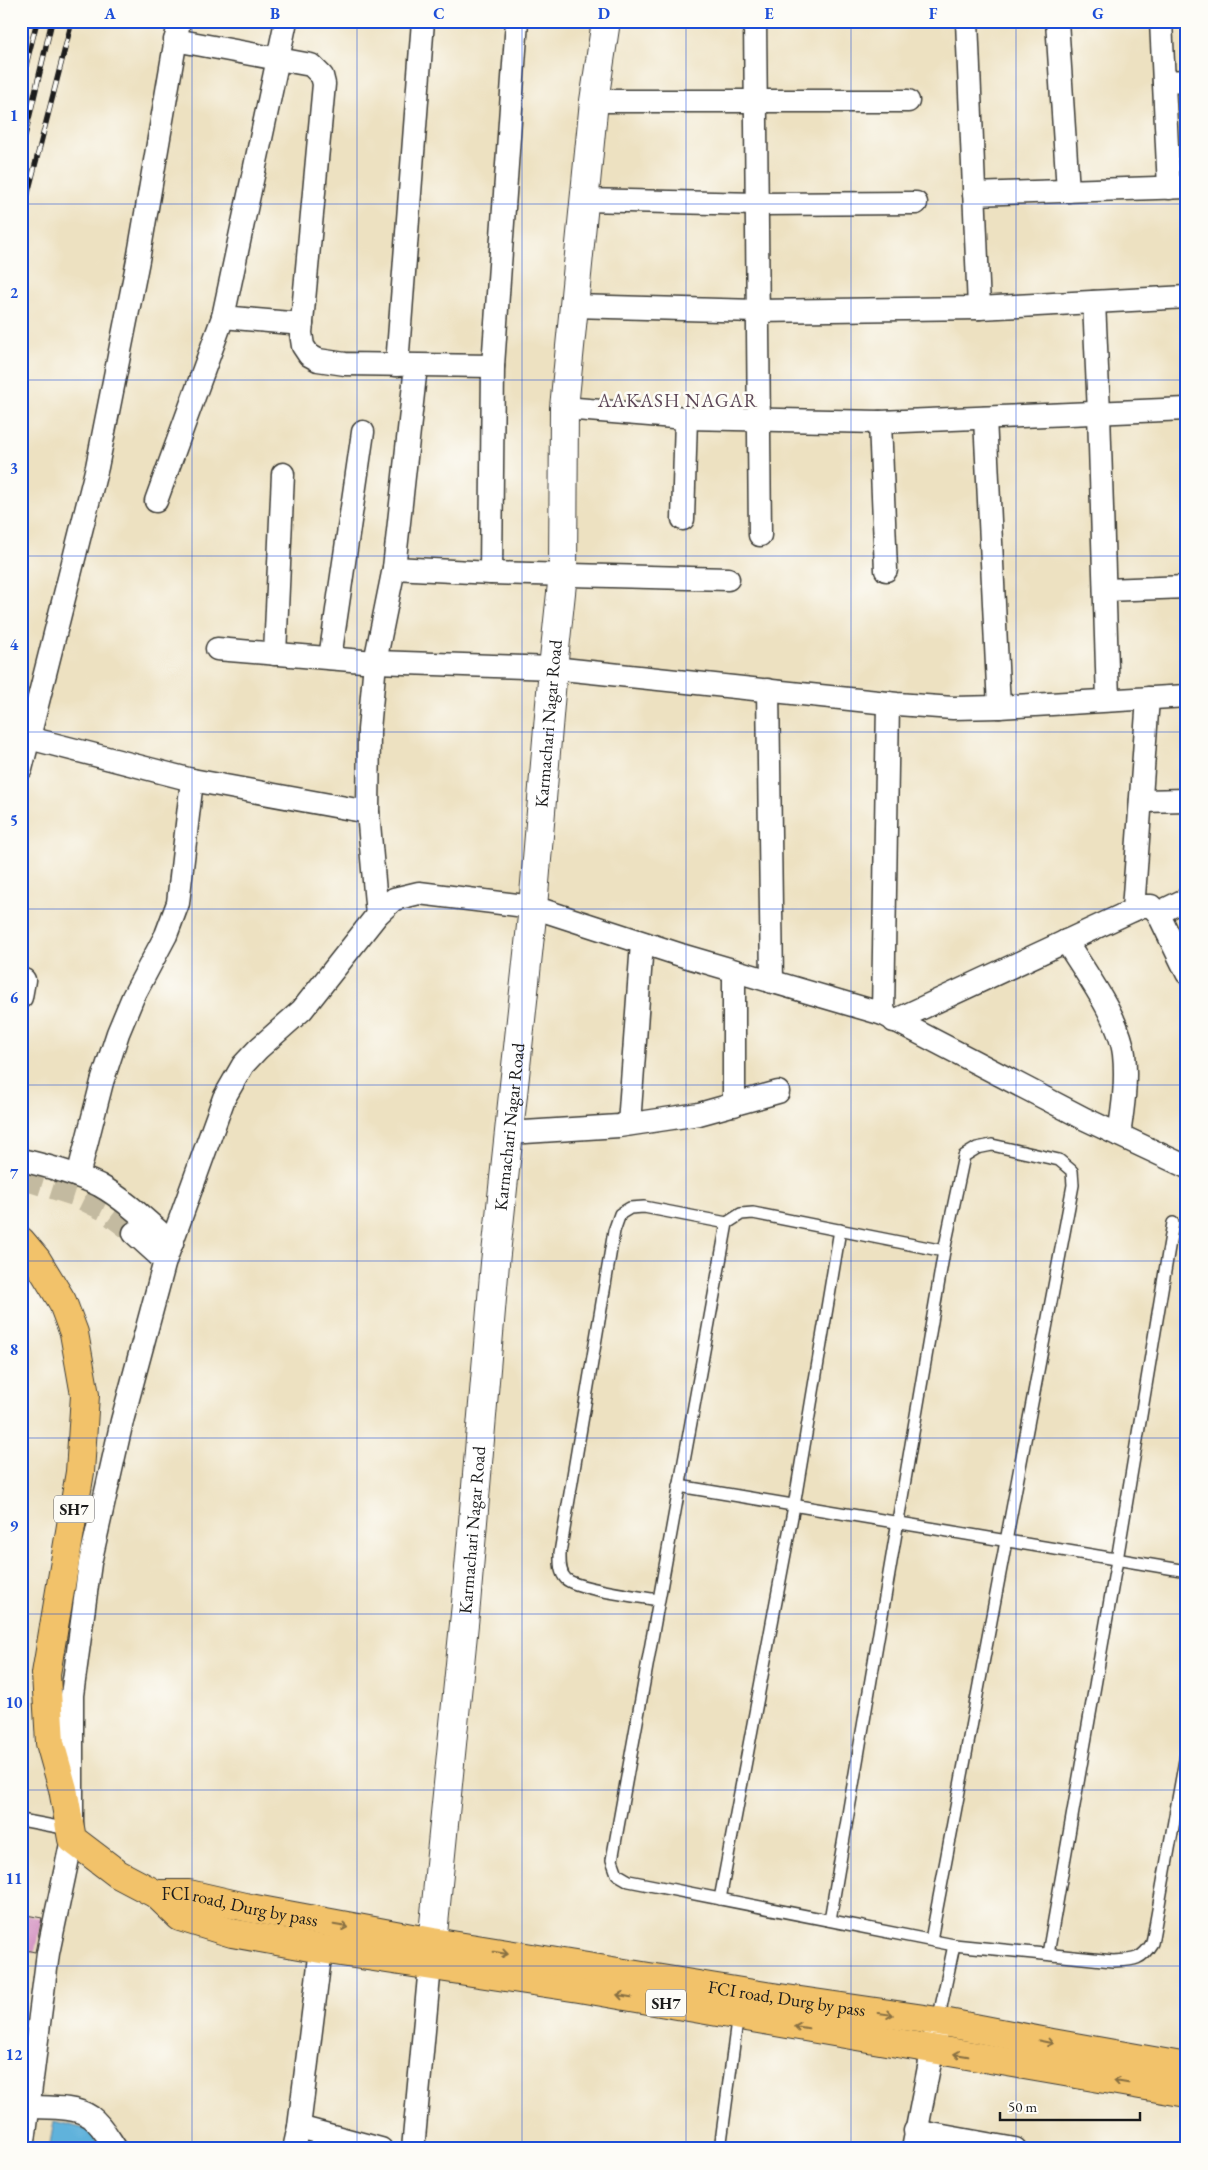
<svg xmlns="http://www.w3.org/2000/svg" width="1208" height="2170" font-family="'EB Garamond',serif">
	<style>
		.water { fill: #60b2db; stroke: #3e677c }
		.building { fill: #d698c5 }
		.lines { fill: none; stroke-linecap: round; stroke-linejoin: round }
		.minor-tunnel { stroke: #c3baa0; stroke-width: 22; stroke-dasharray: 22 11; stroke-linecap: butt }
		.service-casing { stroke: #3b3a35; stroke-width: 14 }
		.minor-casing { stroke: #3b3a35; stroke-width: 25 }
		.tertiary-casing { stroke: #3b3a35; stroke-width: 30 }
		.primary-casing { stroke: #3b3a35; stroke-width: 30 }
		.service { stroke: #fff; stroke-width: 11 }
		.minor { stroke: #fff; stroke-width: 22 }
		.tertiary { stroke: #fff; stroke-width: 28 }
		.primary { stroke: #f2c26a; stroke-width: 28 }
		.rail-casing { stroke: #1c1c1c; stroke-width: 5.5 }
		.rail { stroke: #fdfcf7; stroke-width: 4; stroke-dasharray: 11; stroke-linecap: butt }
		.oneway { stroke: #876f43 }
		.grid { fill: none; stroke: #1d4ed8; stroke-width: 1; stroke-opacity: 0.55 }
		.labels { text-anchor: middle; stroke-width: 5; stroke-linejoin: round; paint-order: stroke }
		.shield { fill: #fdfcf7; stroke: #605f5e; stroke-width: 1 }
		.shield-label { font-size: 16px; font-weight: bold; fill: #1c1c1c }
		.street-label { font-size: 18px; fill: #1c1c1c; stroke: #fdfcf7 }
		.neighbourhood-label { font-size: 19px; letter-spacing: 1px; fill: #5d4757; stroke: #fdfcf7 }
		.neatline { fill: none; stroke: #1d4ed8; stroke-width: 2 }
		.grid-label { font-size: 16px; text-anchor: middle; font-weight: bold; fill: #1d4ed8 }
	</style>
	<rect width="100%" height="100%" fill="#fdfcf7"/>
	<filter id="ink" filterUnits="userSpaceOnUse"><feTurbulence type="fractalNoise" baseFrequency=".02" numOctaves="2"/><feDisplacementMap in="SourceGraphic" scale="10" xChannelSelector="R" yChannelSelector="G"/><feConvolveMatrix kernelMatrix="1 2 1 2 8 2 1 2 1" color-interpolation-filters="sRGB"/></filter>
	<filter id="wash" filterUnits="userSpaceOnUse"><feTurbulence type="fractalNoise" baseFrequency=".0096" numOctaves="4" result="noise"/><feDisplacementMap in="SourceGraphic" scale="20" xChannelSelector="R" yChannelSelector="G"/><feGaussianBlur stdDeviation="1.12" result="paint"/><feColorMatrix in="noise" values="0 0 0 0 0 0 0 0 0 0 0 0 0 0 0 0 0 1.4 0 .05"/><feComposite in="paint" operator="in"/></filter>
	<g filter="url(#wash)">
		<rect width="100%" height="100%" fill="#ede1c1"/>
		<path class="water" d="M 54,2121 L 90,2130 L 100,2149 L 49,2149 Z"/>
		<g id="blocks">
			<path class="building" d="M 21,1914 L 42,1918 L 35,1952 L 21,1949 Z"/>
		</g>
	</g>
	<g filter="url(#ink)">
		<use href="#blocks" fill-opacity="0" stroke="#3b3a35" stroke-width="1"/>
		<g class="lines">
			<path class="minor-tunnel" d="M 21,1178 L 74,1195 L 104,1210 L 134,1233"/>
			<g class="service-casing">
				<g id="service">
					<path d="M 944,1251 L 753,1213 L 741,1214 L 727,1223 L 612,1860 L 617,1874 L 629,1881 L 954,1945 L 1113,1961 C 1133,1960 1141,1961 1152,1943 L 1187,1749"/>
					<path d="M 679,1486 L 1187,1571"/>
					<path d="M 658,1600 C 641,1597 577,1589 566,1579 C 559,1572 560,1561 560,1553 L 614,1231 L 620,1214 L 630,1208 L 644,1207 L 727,1223"/>
					<path d="M 21,1820 L 69,1829"/>
					<path d="M 720,1899 L 794,1506 L 840,1230"/>
					<path d="M 830,1920 L 944,1251 L 964,1156 L 977,1148 L 992,1145 L 1059,1160 L 1072,1171 L 1073,1185 L 931,1940"/>
					<path d="M 1048,1954 L 1117,1560 L 1173,1223"/>
					<path d="M 938,2021 L 954,1945"/>
					<path d="M 720,2149 L 738,2014"/>
				</g>
			</g>
			<g class="minor-casing">
				<g id="minor">
					<path d="M 286,21 L 223,317 L 302,324"/>
					<path d="M 755,21 L 760,535"/>
					<path d="M 967,21 L 979,308"/>
					<path d="M 1057,21 L 1068,191"/>
					<path d="M 1161,21 L 1169,188"/>
					<path d="M 175,40 L 311,65 L 322,76 L 324,84 L 301,333 L 303,346 L 309,355 L 318,360 L 345,364 L 493,366"/>
					<path d="M 1164,82 L 1187,81"/>
					<path d="M 594,101 L 908,101"/>
					<path d="M 974,194 L 1187,187"/>
					<path d="M 584,200 L 757,204 L 916,203"/>
					<path d="M 1094,302 L 1099,413 L 1108,700"/>
					<path d="M 573,306 L 757,311 L 979,308 L 1187,297"/>
					<path d="M 397,365 L 423,21"/>
					<path d="M 564,408 L 686,418 L 880,422 L 1187,409"/>
					<path d="M 985,418 L 999,707"/>
					<path d="M 880,422 L 886,570"/>
					<path d="M 156,501 L 223,317"/>
					<path d="M 683,519 L 686,418"/>
					<path d="M 394,568 L 491,573 L 728,579"/>
					<path d="M 491,573 L 493,366 L 517,21"/>
					<path d="M 1105,590 L 1187,587"/>
					<path d="M 217,649 L 375,662 L 553,668 L 897,704 L 953,708 L 999,707 L 1187,696"/>
					<path d="M 275,654 L 283,474"/>
					<path d="M 330,658 L 363,432"/>
					<path d="M 768,690 L 772,982"/>
					<path d="M 29,738 L 192,780 L 368,812"/>
					<path d="M 21,769 L 97,467 L 138,260 L 179,21"/>
					<path d="M 1141,801 L 1187,800"/>
					<path d="M 1133,910 L 1148,698"/>
					<path d="M 1158,913 L 1187,899"/>
					<path d="M 377,915 L 368,812 L 369,730 L 375,662 L 394,568 L 416,366"/>
					<path d="M 1066,941 C 1085,972 1120,1019 1124,1054 C 1127,1081 1123,1108 1119,1135"/>
					<path d="M 21,997 L 24,980"/>
					<path d="M 883,1014 L 888,703"/>
					<path d="M 894,1021 L 1142,906 L 1151,906 L 1158,913 L 1187,973"/>
					<path d="M 734,1105 L 734,971"/>
					<path d="M 629,1124 L 642,943"/>
					<path d="M 509,1133 L 619,1126 L 699,1114 L 778,1092"/>
					<path d="M 21,1160 C 48,1166 74,1173 99,1185 C 126,1200 149,1223 172,1243"/>
					<path d="M 78,1176 L 102,1082 L 118,1033 L 133,997 L 166,935 L 178,903 L 192,780"/>
					<path d="M 134,1233 L 165,1261"/>
					<path d="M 29,2107 C 48,2108 75,2106 91,2117 C 102,2125 109,2139 116,2149"/>
					<path d="M 299,2127 L 381,2149"/>
					<path d="M 915,2131 L 1015,2149"/>
					<path d="M 23,2149 L 48,1953 L 72,1839 L 72,1695 L 90,1563 L 122,1421 L 165,1261 L 224,1098 L 243,1065 L 258,1049 L 302,1010 L 377,915 L 394,899 L 419,893 L 533,907 L 681,955 L 883,1014 L 1085,1119 L 1187,1167"/>
					<path d="M 294,2149 L 299,2127 L 321,1949"/>
					<path d="M 413,2149 L 430,1966"/>
					<path d="M 913,2149 L 938,2021"/>
				</g>
			</g>
			<g class="tertiary-casing">
				<g id="tertiary">
					<path id="s1" d="M 430,1964 L 466,1604 L 495,1263 L 533,907 L 553,668 L 563,574 L 564,408 L 594,101 L 606,21"/>
				</g>
			</g>
			<g class="primary-casing">
				<g id="primary">
					<path d="M 21,1241 L 37,1260 L 62,1301 L 74,1333 L 85,1395 L 80,1472 L 46,1674 L 50,1743 L 63,1789 L 72,1839 L 118,1874 L 156,1894 L 180,1917 L 232,1933 L 321,1949 L 579,1988 L 1187,2093"/>
					<path id="s2" d="M 156,1894 L 189,1894 L 250,1908 L 433,1942 L 766,1996 L 938,2021 L 1052,2043 L 1187,2067"/>
				</g>
			</g>
			<use href="#service" class="service"/>
			<use href="#minor" class="minor"/>
			<use href="#tertiary" class="tertiary"/>
			<use href="#primary" class="primary"/>
			<g class="rail-casing">
				<g id="rail">
					<path d="M 21,85 L 37,21"/>
					<path d="M 21,152 L 52,21"/>
					<path d="M 21,220 L 72,21"/>
				</g>
			</g>
			<use href="#rail" class="rail"/>
		</g>
		<defs><path id="oneway-shaft" d="M-6 0H5M1.5-3L5.5 0L1.5 3" fill="none" stroke-width="1.6" stroke-linecap="round" stroke-linejoin="round" transform="scale(1.25)"/></defs>
		<g class="oneway">
			<use href="#oneway-shaft" transform="translate(341 1926) rotate(10)"/>
			<use href="#oneway-shaft" transform="translate(501 1953) rotate(9)"/>
			<use href="#oneway-shaft" transform="translate(624 1996) rotate(-170)"/>
			<use href="#oneway-shaft" transform="translate(886 2014) rotate(8)"/>
			<use href="#oneway-shaft" transform="translate(801 2027) rotate(-170)"/>
			<use href="#oneway-shaft" transform="translate(1046 2042) rotate(11)"/>
			<use href="#oneway-shaft" transform="translate(961 2055) rotate(-170)"/>
			<use href="#oneway-shaft" transform="translate(1121 2082) rotate(-170)"/>
		</g>
	</g>
	<path class="grid" d="M 192,21 L 192,2149M 357,21 L 357,2149M 522,21 L 522,2149M 686,21 L 686,2149M 851,21 L 851,2149M 1016,21 L 1016,2149M 21,204 L 1187,204M 21,380 L 1187,380M 21,556 L 1187,556M 21,732 L 1187,732M 21,909 L 1187,909M 21,1085 L 1187,1085M 21,1261 L 1187,1261M 21,1438 L 1187,1438M 21,1614 L 1187,1614M 21,1790 L 1187,1790M 21,1966 L 1187,1966"/>
	<g class="labels">
		<g class="shield">
			<rect x="54" y="1495.5" width="40" height="27" rx="4"/>
			<rect x="646" y="1989.5" width="40" height="27" rx="4"/>
		</g>
		<g class="shield-label">
			<text x="74" y="1515">SH7</text>
			<text x="666" y="2009">SH7</text>
		</g>
		<g class="street-label">
			<text dy="6" stroke="none"><textPath href="#s1" startOffset="1246">Karmachari Nagar Road</textPath></text>
			<text dy="6" stroke="none"><textPath href="#s1" startOffset="841">Karmachari Nagar Road</textPath></text>
			<text dy="6" stroke="none"><textPath href="#s1" startOffset="436">Karmachari Nagar Road</textPath></text>
			<text dy="6" stroke="none"><textPath href="#s2" startOffset="85">FCI road, Durg by pass</textPath></text>
			<text dy="6" stroke="none"><textPath href="#s2" startOffset="640">FCI road, Durg by pass</textPath></text>
		</g>
		<g class="neighbourhood-label">
			<text x="678" y="407">AAKASH NAGAR</text>
		</g>
	</g>
	<rect width="1208" height="2170" fill="none" stroke="#fdfcf7" stroke-width="55"/>
	<path d="M1000 2112v8h140v-8" fill="none" stroke="#1c1c1c" stroke-width="2.5"/>
	<text x="1008" y="2112" font-size="15" fill="#1c1c1c" stroke="#fdfcf7" stroke-width="4" paint-order="stroke">50 m</text>
	<rect x="28" y="28" width="1152" height="2114" class="neatline"/>
	<g class="grid-label">
		<text x="110" y="19">A</text>
		<text x="275" y="19">B</text>
		<text x="439" y="19">C</text>
		<text x="604" y="19">D</text>
		<text x="769" y="19">E</text>
		<text x="933" y="19">F</text>
		<text x="1098" y="19">G</text>
		<text x="14" y="121">1</text>
		<text x="14" y="298">2</text>
		<text x="14" y="474">3</text>
		<text x="14" y="650">4</text>
		<text x="14" y="826">5</text>
		<text x="14" y="1003">6</text>
		<text x="14" y="1179">7</text>
		<text x="14" y="1355">8</text>
		<text x="14" y="1531">9</text>
		<text x="14" y="1708">10</text>
		<text x="14" y="1884">11</text>
		<text x="14" y="2060">12</text>
	</g>
</svg>
